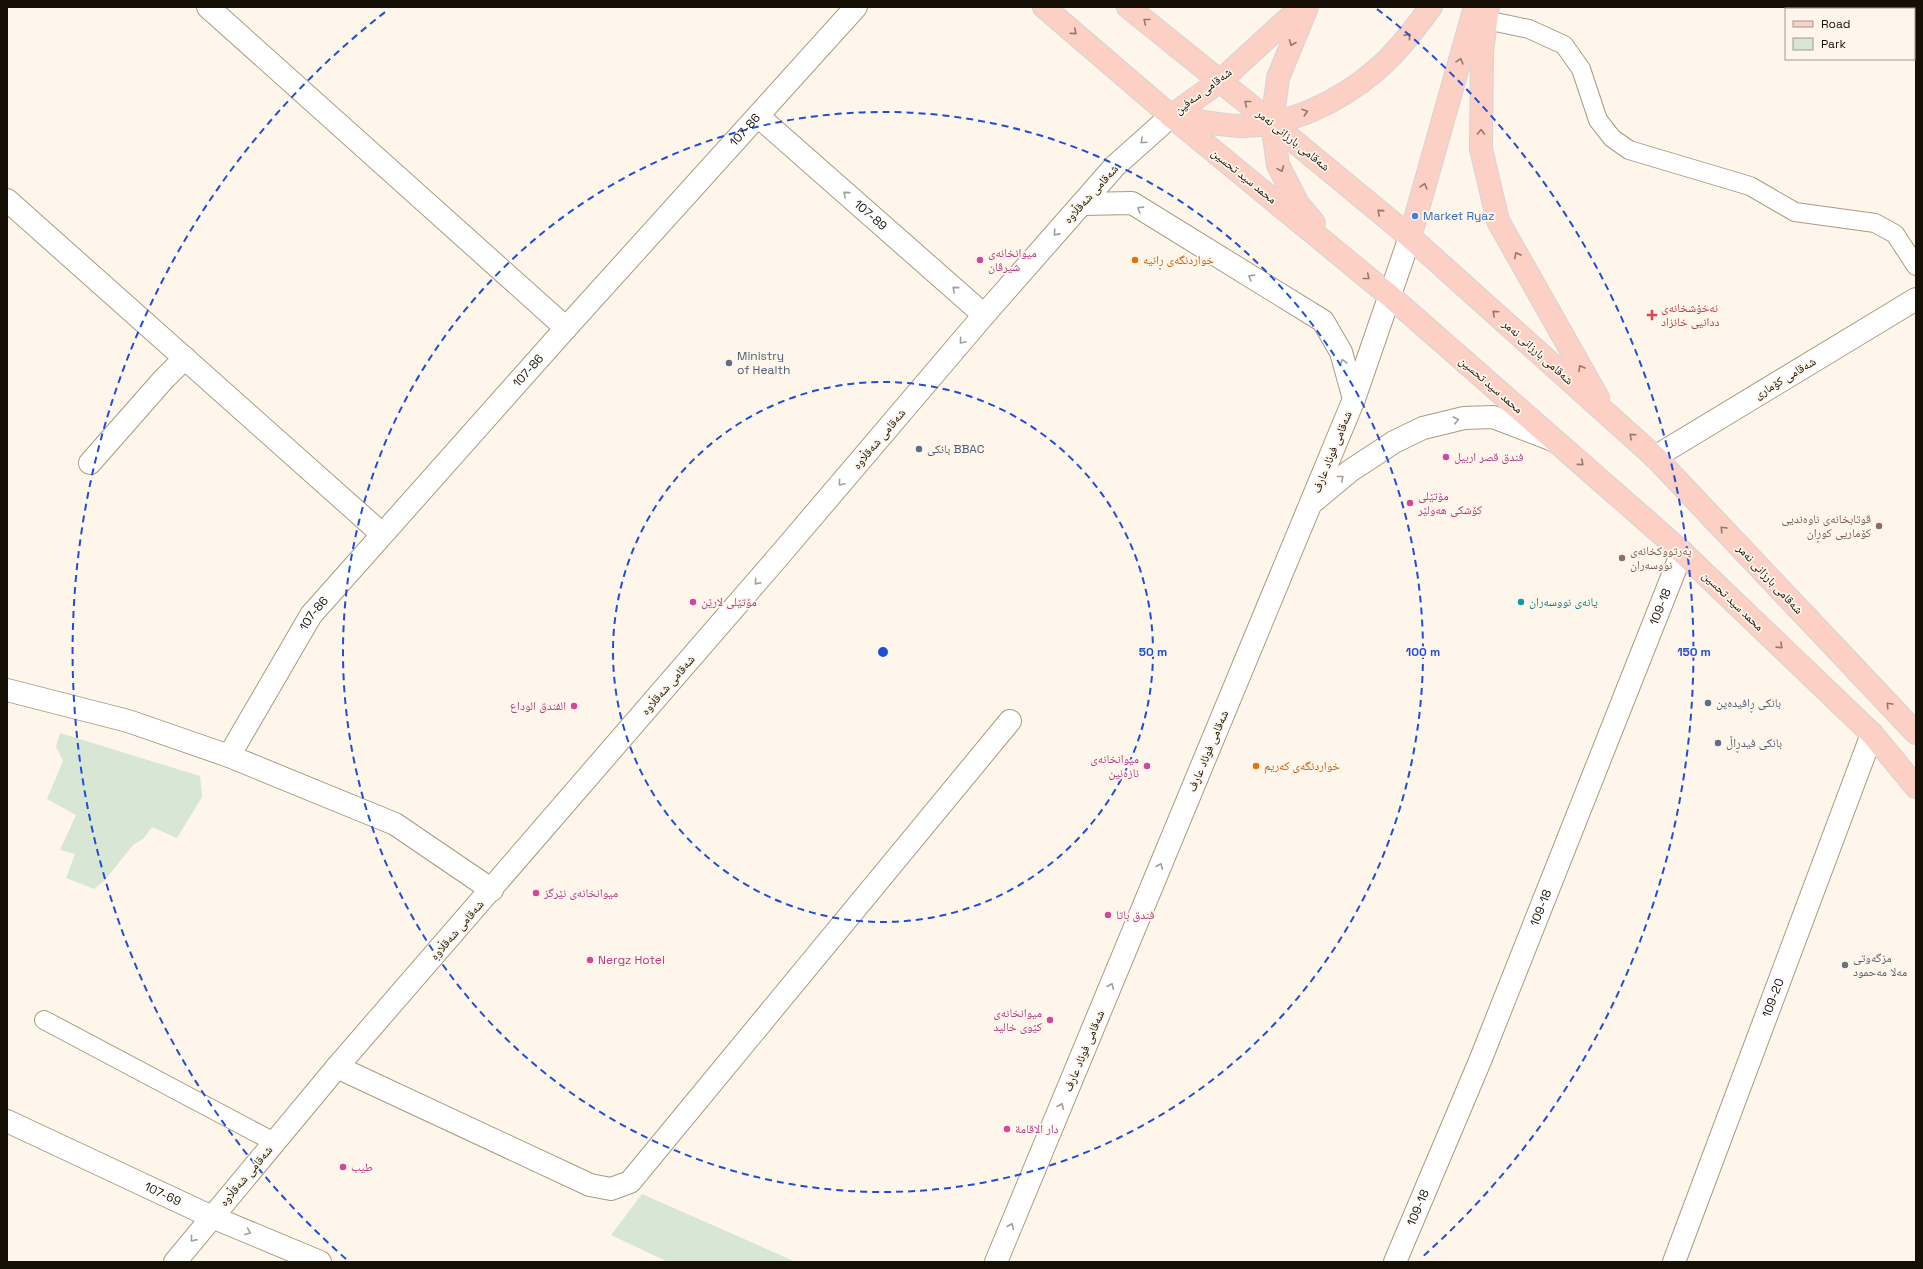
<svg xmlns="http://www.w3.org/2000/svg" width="1923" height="1269" font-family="'Space Grotesk','Noto Naskh Arabic',sans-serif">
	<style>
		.green { fill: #d7e7d4 }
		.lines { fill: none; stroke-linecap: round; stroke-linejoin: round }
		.service-casing { stroke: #ab9a80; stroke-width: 20 }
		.minor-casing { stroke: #ab9a80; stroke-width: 24 }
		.tertiary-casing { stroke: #ab9a80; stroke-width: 24 }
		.secondary-casing { stroke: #ab9a80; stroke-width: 24 }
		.primary-casing { stroke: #d5d4d2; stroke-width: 24 }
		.service { stroke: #fff; stroke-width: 18 }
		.minor { stroke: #fff; stroke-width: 22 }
		.tertiary { stroke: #fff; stroke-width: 22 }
		.secondary { stroke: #fff; stroke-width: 22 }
		.primary { stroke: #fcd0c4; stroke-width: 22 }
		.oneway { stroke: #94796e }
		.oneway2 { stroke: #a29f9b }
		.ring { fill: none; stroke: #1d4ed8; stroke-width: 2; stroke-dasharray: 7 5 }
		.shop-dot { fill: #3f7fe0; stroke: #fef6eb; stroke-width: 1.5 }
		.hotel-dot { fill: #d1479c; stroke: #fef6eb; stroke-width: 1.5 }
		.food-dot { fill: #e8710a; stroke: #fef6eb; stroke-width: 1.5 }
		.health-dot { fill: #e0444e; stroke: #fef6eb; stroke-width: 1.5 }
		.service-dot { fill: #5c6f8a; stroke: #fef6eb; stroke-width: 1.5 }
		.education-dot { fill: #8d6e63; stroke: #fef6eb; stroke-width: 1.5 }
		.culture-dot { fill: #0f9aa8; stroke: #fef6eb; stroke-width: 1.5 }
		.worship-dot { fill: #6b7280; stroke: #fef6eb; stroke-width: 1.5 }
		.labels { text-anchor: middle; stroke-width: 3.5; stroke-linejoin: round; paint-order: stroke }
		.street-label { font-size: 12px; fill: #160f06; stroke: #fef6eb }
		.shop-label { font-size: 12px; fill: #366cbe; stroke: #fef6eb; text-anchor: start }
		.hotel-label { font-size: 12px; fill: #b23c85; stroke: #fef6eb; text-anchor: start }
		.food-label { font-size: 12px; fill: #c56008; stroke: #fef6eb; text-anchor: start }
		.health-label { font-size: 12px; fill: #be3a42; stroke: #fef6eb; text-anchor: start }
		.service-label { font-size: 12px; fill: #4e5e75; stroke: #fef6eb; text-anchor: start }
		.education-label { font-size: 12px; fill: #785e54; stroke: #fef6eb; text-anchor: end }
		.culture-label { font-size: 12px; fill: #0d838f; stroke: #fef6eb; text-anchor: start }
		.worship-label { font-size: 12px; fill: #5b616d; stroke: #fef6eb; text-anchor: start }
		.centre { fill: #1d4ed8; stroke: #fef6eb; stroke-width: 2 }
		.ring-label { font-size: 12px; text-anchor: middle; font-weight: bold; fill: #1d4ed8; stroke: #fef6eb; stroke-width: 3.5; stroke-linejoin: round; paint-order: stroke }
	</style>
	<rect width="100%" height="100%" fill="#fef6eb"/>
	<g class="green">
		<path d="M 60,733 L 200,776 L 202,797 L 177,838 L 152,827 L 143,839 L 133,845 L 105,880 L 94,889 L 66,878 L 75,854 L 60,850 L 76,815 L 47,799 L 63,761 L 56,746 Z"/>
		<path d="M 642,1194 L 796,1262 L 668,1262 L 611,1235 Z"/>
	</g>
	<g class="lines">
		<g class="service-casing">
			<g id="service">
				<path d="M 1486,20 L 1529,29 L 1564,45 L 1581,69 L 1598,120 L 1612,138 L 1629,150 L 1750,186 L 1795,212 L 1875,223 L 1895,234 L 1916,266"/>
				<path d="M 44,1020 L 274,1142"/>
			</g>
		</g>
		<g class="minor-casing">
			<g id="minor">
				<path d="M 208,7 L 566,328"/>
				<path id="s1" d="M 758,116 L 984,315"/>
				<path d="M 7,200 L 382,534"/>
				<path d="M 90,463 L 163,380 L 185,358"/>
				<path d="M 7,690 L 128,721 L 229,756 L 395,824 L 492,890"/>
				<path id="s2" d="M 229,756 L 311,615 L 566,328 L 856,7"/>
				<path d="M 337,1067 L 590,1185 L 611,1189 L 630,1182 L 1010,721"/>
				<path id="s3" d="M 7,1121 L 212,1217 L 320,1262"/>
				<path id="s4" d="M 1395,1262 L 1480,1061 L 1682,552"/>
				<path id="s5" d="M 1674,1262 L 1872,734"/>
			</g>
		</g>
		<g class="tertiary-casing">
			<path id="tertiary" d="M 1655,457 L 1916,299"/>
		</g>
		<g class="secondary-casing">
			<g id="secondary">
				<path d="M 1082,204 L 1132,203 L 1323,321 L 1341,352 L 1354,399"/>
				<path d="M 1314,501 L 1350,471 L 1394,442 L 1423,428 L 1464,418 L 1493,417 L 1553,440"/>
				<path d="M 175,1262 L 337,1067 L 779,556 L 984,315 L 1115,166 L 1171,116"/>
				<path d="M 996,1262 L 1354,399 L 1410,237"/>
			</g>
		</g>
		<g class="primary-casing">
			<g id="primary">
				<path d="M 1044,7 L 1171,116 L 1390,296 L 1682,552 L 1872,734 L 1916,787"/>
				<path d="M 1128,7 L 1272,123 L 1410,237 L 1655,457 L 1916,733"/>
				<path d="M 1307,7 L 1278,78 L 1272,123 L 1278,165 L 1298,204 L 1314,223"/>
				<path d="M 1488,7 L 1482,51 L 1481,149 L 1498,221 L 1598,398"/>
				<path d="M 1171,116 L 1220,81 L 1301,7"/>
				<path d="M 1172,116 C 1196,120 1220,126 1245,126 C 1291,125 1340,101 1375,71 C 1397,53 1414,29 1431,7"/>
				<path d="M 1410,237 L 1475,7"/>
			</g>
		</g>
		<use href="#service" class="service"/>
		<use href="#minor" class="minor"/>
		<use href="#tertiary" class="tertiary"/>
		<use href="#secondary" class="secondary"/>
		<use href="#primary" class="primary"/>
	</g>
	<defs><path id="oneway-chevron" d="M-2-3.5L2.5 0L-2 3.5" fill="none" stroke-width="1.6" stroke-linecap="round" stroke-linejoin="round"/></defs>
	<g class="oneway">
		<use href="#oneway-chevron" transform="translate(1146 21) rotate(-141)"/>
		<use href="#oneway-chevron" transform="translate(1074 32) rotate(41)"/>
		<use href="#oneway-chevron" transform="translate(1408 36) rotate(-51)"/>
		<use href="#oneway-chevron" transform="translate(1292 43) rotate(113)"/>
		<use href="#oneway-chevron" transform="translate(1460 61) rotate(-74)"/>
		<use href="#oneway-chevron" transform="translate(1247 103) rotate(-141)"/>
		<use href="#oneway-chevron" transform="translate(1305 112) rotate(-18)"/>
		<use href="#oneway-chevron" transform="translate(1481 132) rotate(-89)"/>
		<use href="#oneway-chevron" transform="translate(1281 169) rotate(66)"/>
		<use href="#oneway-chevron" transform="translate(1424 186) rotate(-74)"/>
		<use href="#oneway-chevron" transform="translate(1380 212) rotate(-140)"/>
		<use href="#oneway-chevron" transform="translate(1517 255) rotate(-119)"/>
		<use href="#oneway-chevron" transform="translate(1367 277) rotate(39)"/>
		<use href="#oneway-chevron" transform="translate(1495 313) rotate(-138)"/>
		<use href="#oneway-chevron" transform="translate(1581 368) rotate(-120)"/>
		<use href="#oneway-chevron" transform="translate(1632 436) rotate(-138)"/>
		<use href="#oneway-chevron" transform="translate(1581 463) rotate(41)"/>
		<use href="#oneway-chevron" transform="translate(1723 529) rotate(-133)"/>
		<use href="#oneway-chevron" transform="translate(1780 646) rotate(44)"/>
		<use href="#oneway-chevron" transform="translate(1889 705) rotate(-133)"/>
	</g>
	<g class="oneway2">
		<use href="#oneway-chevron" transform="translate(1143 141) rotate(138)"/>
		<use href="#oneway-chevron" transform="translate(846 194) rotate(-139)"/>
		<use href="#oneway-chevron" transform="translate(1140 209) rotate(-148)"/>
		<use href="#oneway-chevron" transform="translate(1056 233) rotate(132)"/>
		<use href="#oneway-chevron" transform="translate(1251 277) rotate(-148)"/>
		<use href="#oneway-chevron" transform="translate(955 289) rotate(-139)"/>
		<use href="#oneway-chevron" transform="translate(962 341) rotate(130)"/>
		<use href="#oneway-chevron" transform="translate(1343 362) rotate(-106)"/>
		<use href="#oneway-chevron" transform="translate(1456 420) rotate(-13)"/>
		<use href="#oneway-chevron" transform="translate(1341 478) rotate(-39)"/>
		<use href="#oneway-chevron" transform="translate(841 483) rotate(130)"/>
		<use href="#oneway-chevron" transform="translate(757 582) rotate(131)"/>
		<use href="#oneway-chevron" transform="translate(1160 866) rotate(-67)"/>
		<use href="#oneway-chevron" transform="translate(1111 986) rotate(-67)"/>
		<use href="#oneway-chevron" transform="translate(1061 1106) rotate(-67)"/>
		<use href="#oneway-chevron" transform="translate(1011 1226) rotate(-67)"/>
		<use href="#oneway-chevron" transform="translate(248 1232) rotate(23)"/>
		<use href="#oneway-chevron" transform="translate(193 1239) rotate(129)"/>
	</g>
	<g class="ring">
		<circle cx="883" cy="652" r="270"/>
		<circle cx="883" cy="652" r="540"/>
		<path d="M346 1259A811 811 0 0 1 389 9M1377 9A811 811 0 0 1 1420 1259"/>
	</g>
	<circle class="shop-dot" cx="1415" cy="216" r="4"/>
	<g class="hotel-dot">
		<circle cx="980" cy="260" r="4"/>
		<circle cx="1446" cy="457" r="4"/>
		<circle cx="1410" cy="503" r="4"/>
		<circle cx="693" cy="602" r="4"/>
		<circle cx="574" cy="706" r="4"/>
		<circle cx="1147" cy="766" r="4"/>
		<circle cx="536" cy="893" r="4"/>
		<circle cx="1108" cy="915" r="4"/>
		<circle cx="590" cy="960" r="4"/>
		<circle cx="1050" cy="1020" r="4"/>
		<circle cx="1007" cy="1129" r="4"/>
		<circle cx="343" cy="1167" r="4"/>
	</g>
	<g class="food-dot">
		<circle cx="1135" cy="260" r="4"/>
		<circle cx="1256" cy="766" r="4"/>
	</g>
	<path class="health-dot" d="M1650 309h4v4h4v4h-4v4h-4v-4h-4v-4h4z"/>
	<g class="service-dot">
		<circle cx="729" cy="363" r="4"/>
		<circle cx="919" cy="449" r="4"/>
		<circle cx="1708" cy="703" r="4"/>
		<circle cx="1718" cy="743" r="4"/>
	</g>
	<g class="education-dot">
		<circle cx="1879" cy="526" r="4"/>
		<circle cx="1622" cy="558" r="4"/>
	</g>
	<circle class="culture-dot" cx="1521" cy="602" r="4"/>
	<circle class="worship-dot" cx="1845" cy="965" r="4"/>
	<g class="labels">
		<g class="street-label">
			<text transform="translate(1203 91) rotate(-37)" y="4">شەقامی سەفین</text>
			<text dy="4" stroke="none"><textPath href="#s2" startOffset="814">107-86</textPath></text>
			<text transform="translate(1293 140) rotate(39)" y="4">شەقامی بارزانی نەمر</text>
			<text transform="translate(1244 176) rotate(39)" y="4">محمد سید تحسین</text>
			<text transform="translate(1091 194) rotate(-48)" y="4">شەقامی شەقڵاوە</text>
			<text dy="4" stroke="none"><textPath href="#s1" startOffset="150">107-89</textPath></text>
			<text transform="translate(1538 352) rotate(42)" y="4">شەقامی بارزانی نەمر</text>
			<text dy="4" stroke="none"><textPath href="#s2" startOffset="490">107-86</textPath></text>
			<text transform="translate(1785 378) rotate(-31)" y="4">شەقامی کۆماری</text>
			<text transform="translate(1491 385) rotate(41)" y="4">محمد سید تحسین</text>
			<text transform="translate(879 439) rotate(-50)" y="4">شەقامی شەقڵاوە</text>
			<text transform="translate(1332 452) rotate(-68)" y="4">شەقامی فوئاد عارف</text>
			<text transform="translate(1770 579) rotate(47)" y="4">شەقامی بارزانی نەمر</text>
			<text transform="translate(1733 601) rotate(44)" y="4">محمد سید تحسین</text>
			<text dy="4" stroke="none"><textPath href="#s4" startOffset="707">109-18</textPath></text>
			<text dy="4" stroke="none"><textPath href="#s2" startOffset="166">107-86</textPath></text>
			<text transform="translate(668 685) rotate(-49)" y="4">شەقامی شەقڵاوە</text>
			<text transform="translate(1208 751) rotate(-67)" y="4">شەقامی فوئاد عارف</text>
			<text dy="4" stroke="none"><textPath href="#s4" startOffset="383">109-18</textPath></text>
			<text transform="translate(457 930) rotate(-49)" y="4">شەقامی شەقڵاوە</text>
			<text dy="4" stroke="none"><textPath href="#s5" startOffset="282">109-20</textPath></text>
			<text transform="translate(1084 1051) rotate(-67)" y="4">شەقامی فوئاد عارف</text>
			<text transform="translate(246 1176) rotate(-50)" y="4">شەقامی شەقڵاوە</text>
			<text dy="4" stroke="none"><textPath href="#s3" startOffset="172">107-69</textPath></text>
			<text dy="4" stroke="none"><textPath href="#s4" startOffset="59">109-18</textPath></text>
		</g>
		<g class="shop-label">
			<text x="1423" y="220">Market Ryaz</text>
		</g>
		<g class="hotel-label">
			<text x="988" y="257">میوانخانەی<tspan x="988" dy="14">شیرڤان</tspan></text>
			<text x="1454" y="461">فندق قصر اربيل</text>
			<text x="1418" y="500">مۆتێلی<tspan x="1418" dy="14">کۆشکی ھەولێر</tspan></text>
			<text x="701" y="606">مۆتێلی لارێن</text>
			<text x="566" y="710" text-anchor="end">الفندق الوداع</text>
			<text x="1139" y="763" text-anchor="end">میوانخانەی<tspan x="1139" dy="14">نازەنین</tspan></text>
			<text x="544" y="897">میوانخانەی نێرگز</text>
			<text x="1116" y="919">فندق باتا</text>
			<text x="598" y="964">Nergz Hotel</text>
			<text x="1042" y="1017" text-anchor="end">میوانخانەی<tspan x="1042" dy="14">کێوی خالید</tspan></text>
			<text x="1015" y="1133">دار الاقامة</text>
			<text x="351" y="1171">طيب</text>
		</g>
		<g class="food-label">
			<text x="1143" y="264">خواردنگەی ڕانیە</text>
			<text x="1264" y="770">خواردنگەی کەریم</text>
		</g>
		<g class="health-label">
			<text x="1661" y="312">نەخۆشخانەی<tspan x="1661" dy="14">ددانیی خانزاد</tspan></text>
		</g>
		<g class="service-label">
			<text x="737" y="360">Ministry<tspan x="737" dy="14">of Health</tspan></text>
			<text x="927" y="453">بانکی BBAC</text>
			<text x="1716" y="707">بانكی ڕافیدەین</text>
			<text x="1726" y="747">بانکی فیدڕاڵ</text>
		</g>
		<g class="education-label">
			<text x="1871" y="523">قوتابخانەی ناوەندیی<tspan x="1871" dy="14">کۆماریی کوڕان</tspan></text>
			<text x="1630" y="555" text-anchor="start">پەرتووکخانەی<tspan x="1630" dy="14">نووسەران</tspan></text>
		</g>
		<g class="culture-label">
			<text x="1529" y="606">یانەی نووسەران</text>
		</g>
		<g class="worship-label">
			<text x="1853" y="962">مزگەوتی<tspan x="1853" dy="14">مەلا مەحمود</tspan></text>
		</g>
	</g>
	<circle cx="883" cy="652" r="6" class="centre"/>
	<g class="ring-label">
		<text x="1153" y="656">50 m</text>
		<text x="1423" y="656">100 m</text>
		<text x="1694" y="656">150 m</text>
	</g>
	<rect width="1923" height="1269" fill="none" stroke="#160f06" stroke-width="16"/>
	<rect x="1785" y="8" width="130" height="52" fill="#fef6eb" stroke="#a19a8f"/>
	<rect x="1793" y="21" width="20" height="6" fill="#fcd0c4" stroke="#a19a8f"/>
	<text x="1821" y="28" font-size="12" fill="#160f06">Road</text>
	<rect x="1793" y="38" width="20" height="12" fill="#d7e7d4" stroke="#a19a8f"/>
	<text x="1821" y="48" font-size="12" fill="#160f06">Park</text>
</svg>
